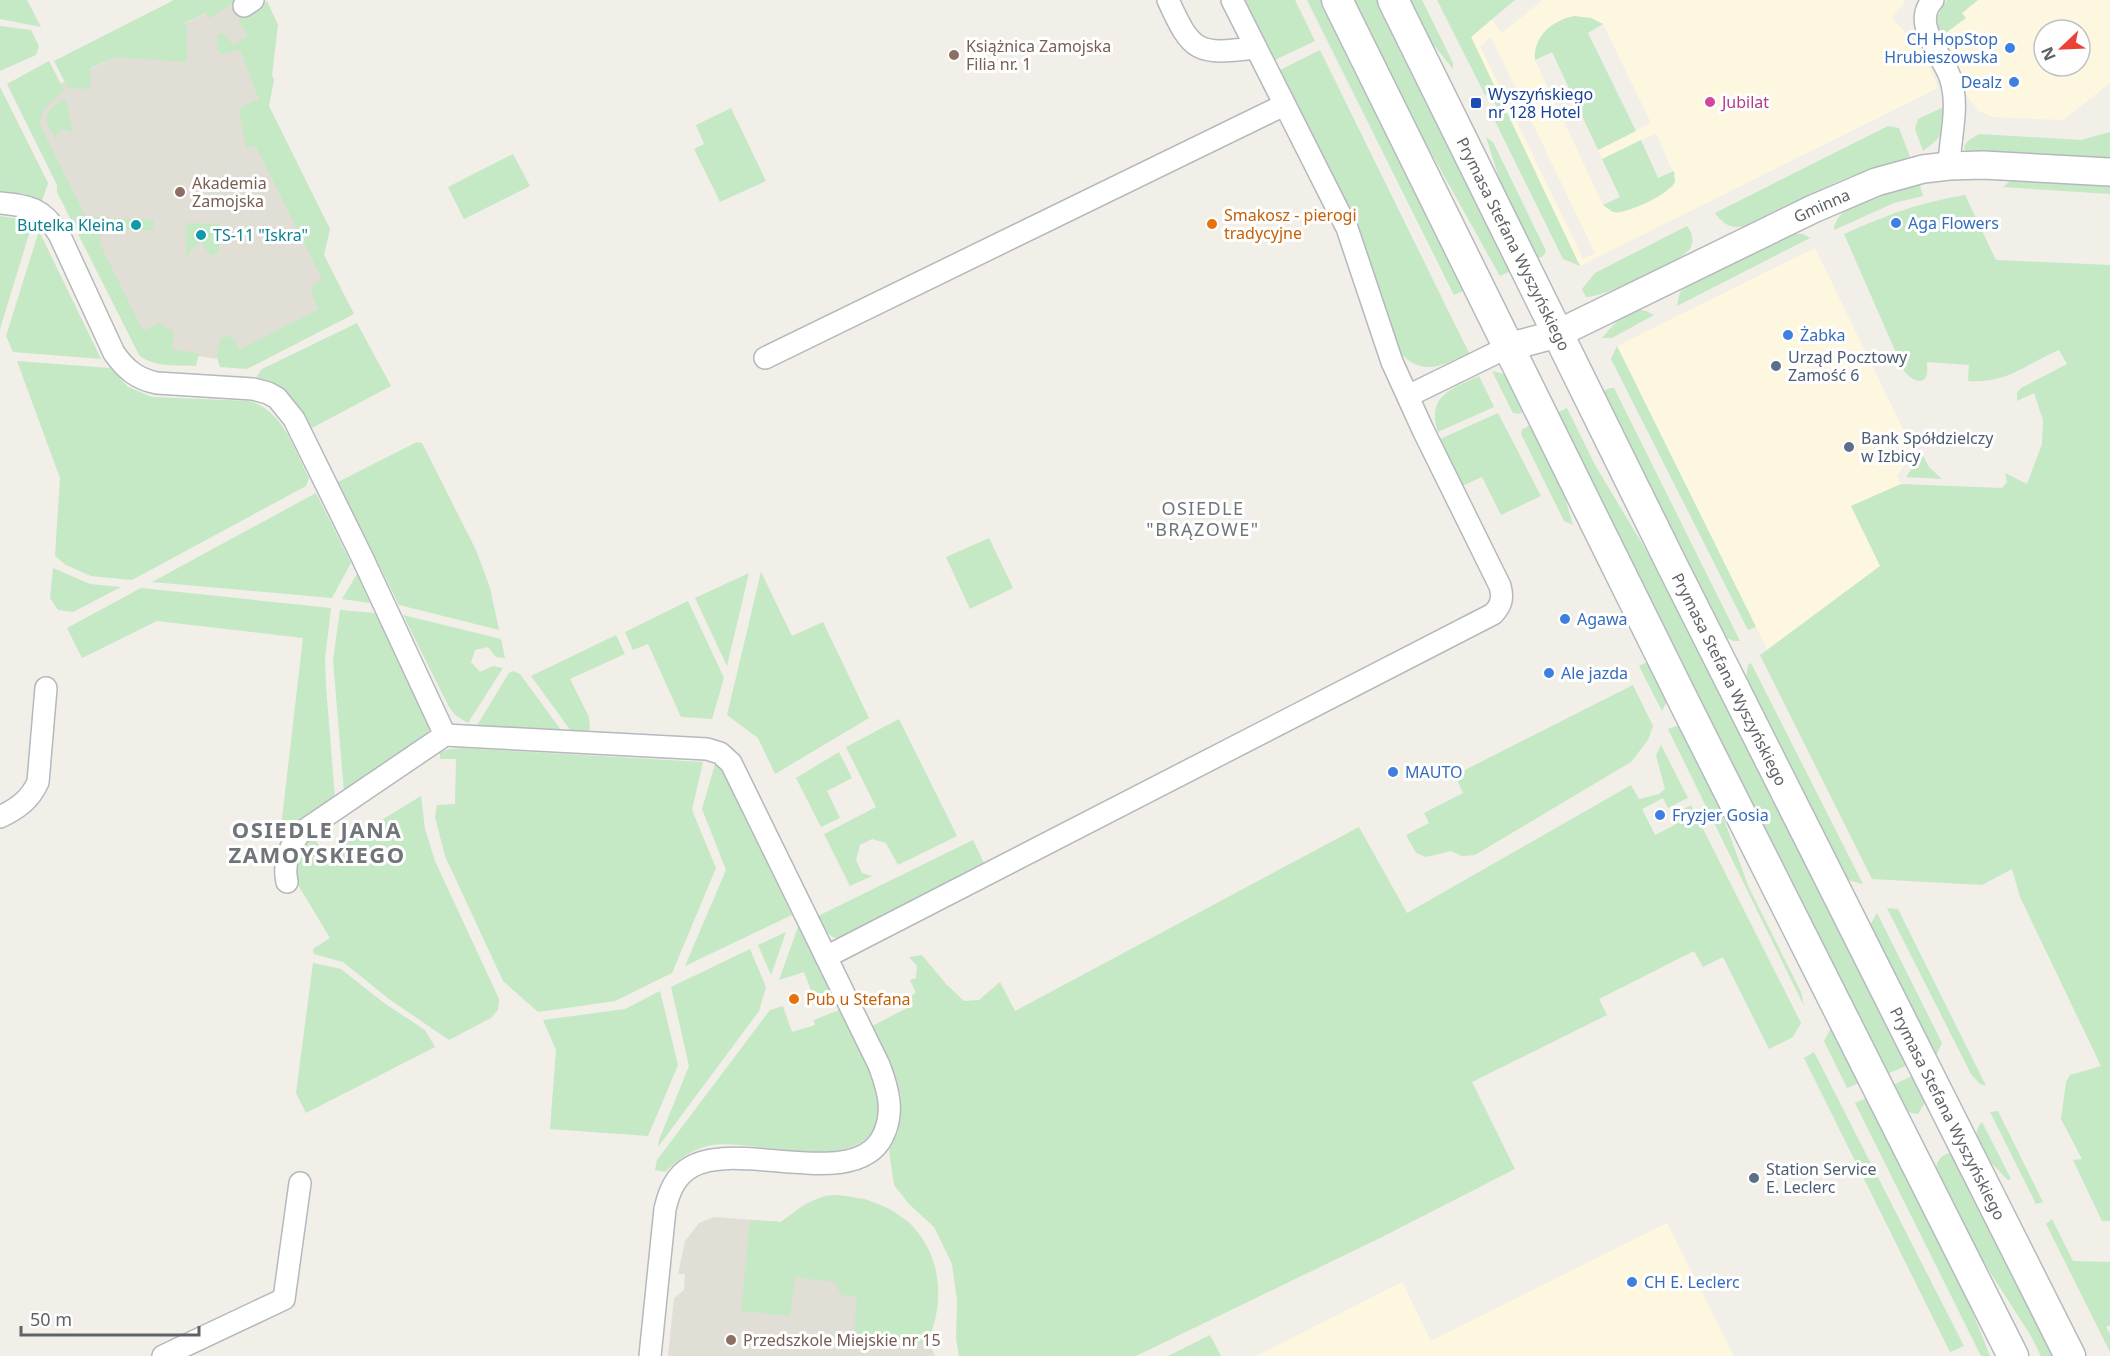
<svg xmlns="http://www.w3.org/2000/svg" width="2110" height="1356" font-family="'Noto Sans',sans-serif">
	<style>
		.commercial { fill: #fef7e0; fill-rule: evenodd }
		.education { fill: #e1ded6 }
		.green { fill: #c5e8c5 }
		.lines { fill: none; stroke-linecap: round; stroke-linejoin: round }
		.minor-casing { stroke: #b5b8bc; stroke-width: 24 }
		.tertiary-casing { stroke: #b5b8bc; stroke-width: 30 }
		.secondary-casing { stroke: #b6babf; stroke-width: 33 }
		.minor { stroke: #fff; stroke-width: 21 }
		.tertiary { stroke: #fff; stroke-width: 27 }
		.secondary { stroke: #fff; stroke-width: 30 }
		.shop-dot { fill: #3f7fe0; stroke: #fff; stroke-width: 2 }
		.education-dot { fill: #8d6e63; stroke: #fff; stroke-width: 2 }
		.hotel-dot { fill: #d1479c; stroke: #fff; stroke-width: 2 }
		.transit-dot { fill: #1a4fb4; stroke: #fff; stroke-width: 2 }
		.food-dot { fill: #e8710a; stroke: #fff; stroke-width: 2 }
		.culture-dot { fill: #0f9aa8; stroke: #fff; stroke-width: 2 }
		.service-dot { fill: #5c6f8a; stroke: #fff; stroke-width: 2 }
		.labels { text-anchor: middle; stroke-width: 6; stroke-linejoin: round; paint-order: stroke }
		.shop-label { font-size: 16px; fill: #366cbe; stroke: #fff; text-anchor: start }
		.education-label { font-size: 16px; fill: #785e54; stroke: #fff; text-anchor: start }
		.transit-label { font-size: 16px; fill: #164399; stroke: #fff; text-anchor: start }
		.hotel-label { font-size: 16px; fill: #b23c85; stroke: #fff; text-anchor: start }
		.street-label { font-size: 16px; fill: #5f6368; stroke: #fff }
		.food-label { font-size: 16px; fill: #c56008; stroke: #fff; text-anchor: start }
		.culture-label { font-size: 16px; fill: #0d838f; stroke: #fff; text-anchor: end }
		.service-label { font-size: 16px; fill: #4e5e75; stroke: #fff; text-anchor: start }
		.neighbourhood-label { font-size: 18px; letter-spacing: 1.5px; fill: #70757a; stroke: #fff }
		.district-label { font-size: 22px; font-weight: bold; letter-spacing: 1.5px; fill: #70757a; stroke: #fff }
	</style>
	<rect width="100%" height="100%" fill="#f1efe8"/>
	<g class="commercial">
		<path d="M 1515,0 L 1492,20 L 1502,33 L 1543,0 L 1903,0 L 1905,2 L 1892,18 L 1918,46 L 1929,65 L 1938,88 L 1580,266 L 1471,36 ZM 1574,16 L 1591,18 L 1603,24 L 1651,123 L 1598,150 L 1602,159 L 1656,133 L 1674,174 L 1673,187 L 1622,213 L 1617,213 L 1603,205 L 1535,60 L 1535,51 L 1543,33 ZM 1491,37 L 1595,253 L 1583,259 L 1480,46 Z"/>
		<path d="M 1978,0 L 2110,0 L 2110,83 L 2063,120 L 1993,117 L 1979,111 L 1966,95 L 1961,75 L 1943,36 L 1965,18 L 1961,13 ZM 2044,30 L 2080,30 L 2080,66 L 2044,66 Z"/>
		<path d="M 1815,248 L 1914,452 L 1897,476 L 1901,484 L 1851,506 L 1880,566 L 1768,651 L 1617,346 Z"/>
		<path d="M 1667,1223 L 1734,1356 L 1256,1356 L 1402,1282 L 1431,1341 Z"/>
	</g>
	<g class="education">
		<path d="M 234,0 L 273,61 L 264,137 L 345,299 L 225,360 L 147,349 L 24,101 Z"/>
		<path d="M 834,1195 L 865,1199 L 890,1209 L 910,1223 L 920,1235 L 930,1252 L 935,1266 L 938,1288 L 938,1301 L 929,1343 L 935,1356 L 668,1356 L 674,1298 L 684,1290 L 685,1274 L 678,1274 L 685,1241 L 699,1223 L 714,1217 L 781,1222 L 805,1204 L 824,1196 Z"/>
	</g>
	<g class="green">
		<path d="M 0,0 L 27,0 L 41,27 L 0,19 Z"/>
		<path d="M 174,0 L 238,0 L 209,18 L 206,13 L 185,23 L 187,29 L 187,62 L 116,57 L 91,68 L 90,89 L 68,88 L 54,61 Z"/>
		<path d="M 1245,0 L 1295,0 L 1315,41 L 1275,60 Z"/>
		<path d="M 1307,0 L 1324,0 L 1467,289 L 1454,295 Z"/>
		<path d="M 1352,0 L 1377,0 L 1511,271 L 1500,276 L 1396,90 Z"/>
		<path d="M 1407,0 L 1422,0 L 1453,63 L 1453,69 L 1421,29 Z"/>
		<path d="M 1437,0 L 1515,0 L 1471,37 L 1580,266 L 1563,259 L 1494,119 L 1500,114 L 1499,112 L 1491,95 L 1485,95 Z"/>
		<path d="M 1947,0 L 1978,0 L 1962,13 L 1966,18 L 1943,35 C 1933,23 1938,11 1947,0 Z"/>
		<path d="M 267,1 L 278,25 L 272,75 L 274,80 L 269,106 L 330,229 L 324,255 L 354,314 L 247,369 L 220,367 C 216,356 216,348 222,338 L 228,336 L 234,339 L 239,350 L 319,309 L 311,293 L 314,284 L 322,279 L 255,145 L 247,148 L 245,143 L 239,112 L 243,106 L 259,99 L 240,50 L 222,54 L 218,50 L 217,36 L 221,33 L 224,33 L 233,45 L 248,36 L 238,20 Z"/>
		<path d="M 1574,16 L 1591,18 L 1603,24 L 1588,33 L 1636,131 L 1598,150 L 1552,52 L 1535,60 C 1533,36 1553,20 1574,16 Z"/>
		<path d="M 0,26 L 31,30 L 39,46 L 36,55 L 0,71 Z"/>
		<path d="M 1320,50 L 1469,353 C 1444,364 1426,377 1402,355 L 1352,214 L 1280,70 Z"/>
		<path d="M 49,61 L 64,90 C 51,105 42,103 40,125 L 86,217 L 104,217 L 110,229 L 101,229 L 100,244 L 143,331 L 160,323 L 174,332 L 172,349 L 199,353 L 196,366 C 177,365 154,368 139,355 L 57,192 L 57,185 L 7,84 Z"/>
		<path d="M 0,87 L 48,183 L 42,201 L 24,194 L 0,191 Z"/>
		<path d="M 62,100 L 65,100 L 67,103 L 73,133 L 67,130 L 61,130 L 55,138 C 44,118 42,114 62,100 Z"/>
		<path d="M 1946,106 C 1944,131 1945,135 1923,151 L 1915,129 L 1918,119 Z"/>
		<path d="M 731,108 L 766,181 L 720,202 L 694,149 L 704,144 L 696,125 Z"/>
		<path d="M 1888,126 L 1899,128 L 1910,157 C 1882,166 1853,174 1826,187 C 1807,196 1756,227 1737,227 C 1727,227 1720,220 1715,213 Z"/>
		<path d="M 2110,132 L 2110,158 L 2108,159 L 1969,151 L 1965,150 L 1964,146 L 1969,140 L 1979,134 L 2081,140 Z"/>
		<path d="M 1486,137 L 1493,142 L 1546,251 L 1543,256 L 1535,260 L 1506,200 Z"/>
		<path d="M 1641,140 L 1658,178 L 1674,171 L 1675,182 C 1668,195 1627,214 1613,212 L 1603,205 L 1620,197 L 1602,159 Z"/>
		<path d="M 513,154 L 530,186 L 464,219 L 448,187 Z"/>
		<path d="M 2019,179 L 2110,185 L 2110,194 L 2003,187 L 2010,181 Z"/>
		<path d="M 1920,185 L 1923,196 L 1894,203 L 1834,230 C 1837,199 1896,191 1920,185 Z"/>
		<path d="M 1965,195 L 1996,260 L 2110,265 L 2110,1221 L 2102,1221 L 2073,1160 L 2082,1159 L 2061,1119 L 2066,1082 L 2070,1075 L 2101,1066 L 2020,897 L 2012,869 L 1982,885 L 1872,879 L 1760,655 L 1880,566 L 1851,506 L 1901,484 L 2002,488 L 2007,482 L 2005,473 L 2027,484 L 2042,444 L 2043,420 L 2034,393 L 2017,401 L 2017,393 L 2021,388 L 2067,364 L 2059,350 C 2025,364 2008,384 1968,381 L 1969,365 L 1927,362 C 1927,365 1928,374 1926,377 C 1920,387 1908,376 1904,371 L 1844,234 C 1887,215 1918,203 1965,195 Z"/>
		<path d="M 0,216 L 33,221 L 0,329 Z"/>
		<path d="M 114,218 L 154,220 L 153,231 L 121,229 Z"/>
		<path d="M 186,223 L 219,224 L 219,252 L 211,256 L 201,242 L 190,251 L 186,259 Z"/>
		<path d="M 1687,226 C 1692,232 1694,239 1691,247 C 1685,261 1601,298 1586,297 L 1582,289 L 1595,273 Z"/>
		<path d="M 39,231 L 101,359 L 13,352 L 6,336 Z"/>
		<path d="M 1794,234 L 1803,234 L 1810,238 L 1677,306 L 1680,292 L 1687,286 Z"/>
		<path d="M 1640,310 L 1646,311 L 1654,315 L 1612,338 L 1602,338 C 1612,325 1623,314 1640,310 Z"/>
		<path d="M 357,323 L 391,386 L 310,429 C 298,405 283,383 255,379 L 262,369 Z"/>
		<path d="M 1617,346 L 1756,627 L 1748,630 L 1611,359 Z"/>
		<path d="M 17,361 L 110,368 L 128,387 L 152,397 L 249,401 C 283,410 294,450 309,478 L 306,486 L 132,580 L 91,576 L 66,565 L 55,556 L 60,478 Z"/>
		<path d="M 1492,371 L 1508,375 L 1526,411 L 1519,414 L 1513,413 Z"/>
		<path d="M 1479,376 L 1494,407 L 1438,432 C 1426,395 1452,389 1479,376 Z"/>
		<path d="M 1610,388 L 1614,388 L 1740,641 L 1734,641 L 1724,637 L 1602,392 Z"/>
		<path d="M 1567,408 L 1595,465 L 1671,592 L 1908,1065 L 1885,1075 L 1555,414 Z"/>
		<path d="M 1498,413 L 1541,496 L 1501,515 L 1482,477 L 1462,486 L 1440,439 Z"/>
		<path d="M 1531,424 L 1561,484 L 1573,525 L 1564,521 L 1521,434 L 1522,430 Z"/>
		<path d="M 417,442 L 422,443 L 476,550 L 490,588 L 499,630 L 399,605 L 338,482 Z"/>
		<path d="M 1922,454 L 1929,467 L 1942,479 L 1906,477 Z"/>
		<path d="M 316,493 L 351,563 L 332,598 L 152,582 Z"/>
		<path d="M 989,538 L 1013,588 L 970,609 L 946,557 Z"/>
		<path d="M 53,568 L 90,584 L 121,587 L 73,612 L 58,610 L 50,598 Z"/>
		<path d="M 761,572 L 792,636 L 823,622 L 869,718 L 775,774 L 758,738 L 727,715 Z"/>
		<path d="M 749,573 L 727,666 L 695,598 Z"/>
		<path d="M 357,574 L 370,603 L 342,599 Z"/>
		<path d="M 141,588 L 331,608 L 325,659 L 326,686 L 335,798 L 293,826 L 281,827 L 303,638 L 157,621 L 82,658 L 67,628 Z"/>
		<path d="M 688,601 L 724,678 L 712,719 L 681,717 L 648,644 L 633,650 L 625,632 Z"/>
		<path d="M 340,610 L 375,613 L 430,726 L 427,735 L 344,792 L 333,660 Z"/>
		<path d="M 403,615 L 501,639 L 505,658 L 496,657 L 488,647 L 475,650 L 471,662 L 480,672 L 493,666 L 503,668 L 468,723 L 455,715 L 448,705 Z"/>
		<path d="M 616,635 L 625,654 L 570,679 L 589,717 L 590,730 L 571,731 L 531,676 Z"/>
		<path d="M 1645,663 L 1648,664 L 1667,701 L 1662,711 L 1639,666 Z"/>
		<path d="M 1751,663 L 1863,884 L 1844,879 L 1746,679 L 1748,665 Z"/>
		<path d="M 513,671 L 520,674 L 561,730 L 476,727 L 509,673 Z"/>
		<path d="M 1633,685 L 1653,726 L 1648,740 L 1631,762 L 1475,855 L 1462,856 L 1451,851 L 1426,857 L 1416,853 L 1406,835 L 1429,823 L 1424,813 L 1463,793 L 1455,775 Z"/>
		<path d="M 899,719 L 957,836 L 898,865 L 886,843 L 872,839 L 860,845 L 856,860 L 862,873 L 872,876 L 850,886 L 824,834 L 876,807 L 846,747 Z"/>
		<path d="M 1676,726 L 1683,728 L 1711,784 L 1749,888 L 1801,992 L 1804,1006 L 1668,729 Z"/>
		<path d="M 1661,745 L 1688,798 L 1668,808 L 1663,798 L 1642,809 L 1655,835 L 1675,825 L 1671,816 L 1691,805 L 1801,1023 L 1793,1037 L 1769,1049 L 1723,957 L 1703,967 L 1694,951 L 1599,999 L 1607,1015 L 1472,1082 L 1515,1169 L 1380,1238 L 1136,1356 L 959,1356 L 956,1338 L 957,1300 L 952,1264 L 934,1227 L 909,1204 L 894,1185 L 889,1151 L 898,1132 L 901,1096 L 896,1079 L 870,1027 L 913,1005 L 909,997 L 916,993 L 910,980 L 916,978 L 917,966 L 909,957 L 922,955 L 946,984 L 964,1001 L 979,1000 L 1000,982 L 1015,1011 L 1359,827 L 1407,913 L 1631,785 L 1639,799 L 1659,794 L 1665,789 L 1656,755 Z"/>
		<path d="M 462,748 L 703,762 L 692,810 L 716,868 L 672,973 L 615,1001 L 538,1012 L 503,981 L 445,856 L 435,817 L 437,805 L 455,804 L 456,759 L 440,759 L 440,752 L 450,749 Z"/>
		<path d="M 839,752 L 852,778 L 827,791 L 840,818 L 821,827 L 796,778 Z"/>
		<path d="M 715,764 L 723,772 L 792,915 L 685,966 L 726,870 L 702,809 Z"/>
		<path d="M 421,796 L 425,829 L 435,861 L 499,999 L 498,1010 L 491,1018 L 449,1040 L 389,999 L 343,962 L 314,954 L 313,949 L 330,938 L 294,878 L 298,849 L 313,835 L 324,855 Z"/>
		<path d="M 973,840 L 984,863 L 842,938 C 828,940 824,926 818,916 Z"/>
		<path d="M 1887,908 L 1898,909 L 1986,1086 L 1980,1084 L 1971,1074 Z"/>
		<path d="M 1877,913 L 1942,1043 L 1937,1054 L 1933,1055 L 1870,925 Z"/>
		<path d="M 798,927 L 832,993 L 815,1001 L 804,972 L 779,980 Z"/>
		<path d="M 786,932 L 771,975 L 758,945 Z"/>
		<path d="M 750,949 L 766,987 L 759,1011 L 658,1147 L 659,1140 L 689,1066 L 671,987 Z"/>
		<path d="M 313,963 L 341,969 L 384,1003 L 425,1030 L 435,1047 L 306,1113 L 296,1093 Z"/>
		<path d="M 660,991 L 678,1065 L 648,1136 L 550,1129 L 556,1050 L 543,1020 L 625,1009 Z"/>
		<path d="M 783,1006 L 792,1032 L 815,1025 L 814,1020 L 839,1010 C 851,1033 866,1056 874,1080 C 879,1094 881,1111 876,1125 C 854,1175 755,1139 712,1145 C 692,1149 679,1159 665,1172 L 655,1170 L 657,1160 L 770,1010 Z"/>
		<path d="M 1831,1028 L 1861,1082 L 1847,1088 L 1824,1041 Z"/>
		<path d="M 1814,1052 L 1964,1346 L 1950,1352 L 1804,1058 Z"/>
		<path d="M 1914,1075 L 1927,1099 L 1918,1114 C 1901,1113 1897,1100 1891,1086 Z"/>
		<path d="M 1869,1097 L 1961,1283 L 1990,1356 L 1981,1356 L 1855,1103 Z"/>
		<path d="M 1998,1111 L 2043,1202 L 2036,1204 L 1990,1112 Z"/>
		<path d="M 1982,1122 L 2011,1179 L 2008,1180 C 1996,1167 1964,1140 1982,1122 Z"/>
		<path d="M 1952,1153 L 2055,1356 L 2041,1356 L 2031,1336 L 1970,1241 L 1936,1170 C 1936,1161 1942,1153 1952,1153 Z"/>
		<path d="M 834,1195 C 894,1198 941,1235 938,1299 C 938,1313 932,1329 929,1344 L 854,1334 L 857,1297 L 841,1295 L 835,1282 L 795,1277 L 790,1316 L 741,1311 L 750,1220 L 781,1222 C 798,1209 812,1198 834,1195 Z"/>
		<path d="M 2052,1219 L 2073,1261 L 2110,1262 L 2110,1325 L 2106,1327 L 2110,1334 L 2110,1352 L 2046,1224 Z"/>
		<path d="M 1210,1335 L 1221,1356 L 1168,1356 Z"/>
	</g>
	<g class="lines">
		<g class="minor-casing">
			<g id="minor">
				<path d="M 1168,0 C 1192,53 1197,55 1255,48"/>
				<path d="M 1933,0 C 1911,23 1942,54 1950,77 C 1960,107 1950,135 1949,166"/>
				<path d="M 244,6 L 253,0"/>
				<path d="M 0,203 C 30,206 42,208 59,234 L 114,353 C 126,370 137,379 157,383 L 253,389 L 268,393 L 277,398 L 294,419 L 362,557 L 445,735"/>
				<path d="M 765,358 L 1284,105"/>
				<path d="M 1408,396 L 1508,347"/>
				<path d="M 0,817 C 17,809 30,800 38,782 L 46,688"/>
				<path d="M 287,882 C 283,864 288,849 299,834 L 445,735 L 707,749 L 720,753 L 731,763 L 879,1065 C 888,1089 895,1111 883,1136 C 855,1193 738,1139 691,1167 C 675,1176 669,1192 665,1209 L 650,1356"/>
				<path d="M 826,957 L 1493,614 C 1502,605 1503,597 1500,586 L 1423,430 L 1392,362 L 1347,228 L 1232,0"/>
				<path d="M 163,1356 L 284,1299 L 300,1183"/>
			</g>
		</g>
		<g class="tertiary-casing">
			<g id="tertiary">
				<path id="s1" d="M 1508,347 L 1557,334 L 1813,209 L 1876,182 L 1923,169 L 1949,166 L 1983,165 L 2110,172"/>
			</g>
		</g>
		<g class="secondary-casing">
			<g id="secondary">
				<path d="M 1337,0 L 1687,708 L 2013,1356"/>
				<path id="s2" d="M 1393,0 L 1672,565 L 2070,1356"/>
			</g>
		</g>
		<use href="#minor" class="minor"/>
		<use href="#tertiary" class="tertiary"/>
		<use href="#secondary" class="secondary"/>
	</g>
	<g class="shop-dot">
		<circle cx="2010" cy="48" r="6"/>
		<circle cx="2014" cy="82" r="6"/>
		<circle cx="1896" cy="223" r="6"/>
		<circle cx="1788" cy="335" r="6"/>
		<circle cx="1565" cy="619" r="6"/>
		<circle cx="1549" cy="673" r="6"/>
		<circle cx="1393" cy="772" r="6"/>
		<circle cx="1660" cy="815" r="6"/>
		<circle cx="1632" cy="1282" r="6"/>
	</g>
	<g class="education-dot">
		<circle cx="954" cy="55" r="6"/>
		<circle cx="180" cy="192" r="6"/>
		<circle cx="731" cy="1340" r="6"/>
	</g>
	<circle class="hotel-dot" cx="1710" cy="102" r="6"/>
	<rect class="transit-dot" x="1470" y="97" width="12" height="12" rx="3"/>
	<g class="food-dot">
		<circle cx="1212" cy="224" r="6"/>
		<circle cx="794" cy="999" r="6"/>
	</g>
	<g class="culture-dot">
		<circle cx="136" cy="225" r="6"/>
		<circle cx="201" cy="235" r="6"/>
	</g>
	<g class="service-dot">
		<circle cx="1776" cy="366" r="6"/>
		<circle cx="1849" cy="447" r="6"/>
		<circle cx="1754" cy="1178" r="6"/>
	</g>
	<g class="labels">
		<g class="shop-label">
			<text x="1998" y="45" text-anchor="end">CH HopStop<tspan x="1998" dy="18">Hrubieszowska</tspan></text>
			<text x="2002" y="88" text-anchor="end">Dealz</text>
			<text x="1908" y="229">Aga Flowers</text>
			<text x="1800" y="341">Żabka</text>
			<text x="1577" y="625">Agawa</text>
			<text x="1561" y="679">Ale jazda</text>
			<text x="1405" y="778">MAUTO</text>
			<text x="1672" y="821">Fryzjer Gosia</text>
			<text x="1644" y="1288">CH E. Leclerc</text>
		</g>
		<g class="education-label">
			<text x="966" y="52">Książnica Zamojska<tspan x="966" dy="18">Filia nr. 1</tspan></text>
			<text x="192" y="189">Akademia<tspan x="192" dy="18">Zamojska</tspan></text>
			<text x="743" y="1346">Przedszkole Miejskie nr 15</text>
		</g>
		<g class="transit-label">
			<text x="1488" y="100">Wyszyńskiego<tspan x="1488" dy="18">nr 128 Hotel</tspan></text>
		</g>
		<g class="hotel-label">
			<text x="1722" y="108">Jubilat</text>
		</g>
		<g class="street-label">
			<text dy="6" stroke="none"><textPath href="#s1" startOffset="345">Gminna</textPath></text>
			<text dy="6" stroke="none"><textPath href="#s2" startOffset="272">Prymasa Stefana Wyszyńskiego</textPath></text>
			<text dy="6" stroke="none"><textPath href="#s2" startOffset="758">Prymasa Stefana Wyszyńskiego</textPath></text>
			<text dy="6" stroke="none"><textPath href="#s2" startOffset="1244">Prymasa Stefana Wyszyńskiego</textPath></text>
		</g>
		<g class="food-label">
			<text x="1224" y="221">Smakosz - pierogi<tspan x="1224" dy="18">tradycyjne</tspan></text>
			<text x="806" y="1005">Pub u Stefana</text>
		</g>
		<g class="culture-label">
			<text x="124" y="231">Butelka Kleina</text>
			<text x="213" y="241" text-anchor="start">TS-11 "Iskra"</text>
		</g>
		<g class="service-label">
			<text x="1788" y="363">Urząd Pocztowy<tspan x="1788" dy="18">Zamość 6</tspan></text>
			<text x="1861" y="444">Bank Spółdzielczy<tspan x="1861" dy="18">w Izbicy</tspan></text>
			<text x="1766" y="1175">Station Service<tspan x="1766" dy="18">E. Leclerc</tspan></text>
		</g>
		<g class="neighbourhood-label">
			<text x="1203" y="515">OSIEDLE<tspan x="1203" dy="21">"BRĄZOWE"</tspan></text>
		</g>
		<g class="district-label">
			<text x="317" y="838">OSIEDLE JANA<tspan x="317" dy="25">ZAMOYSKIEGO</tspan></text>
		</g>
	</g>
	<g transform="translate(2062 48) rotate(247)"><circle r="28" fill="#ffffff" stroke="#bfc1c3" stroke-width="1.5"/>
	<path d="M0-4.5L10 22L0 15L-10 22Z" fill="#ea4335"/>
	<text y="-9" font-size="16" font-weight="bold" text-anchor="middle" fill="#5f6368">N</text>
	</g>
	<path d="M21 1326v9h178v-9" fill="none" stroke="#5f6368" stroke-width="3"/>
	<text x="30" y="1326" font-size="18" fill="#5f6368" stroke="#ffffff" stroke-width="4.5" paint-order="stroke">50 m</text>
</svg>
